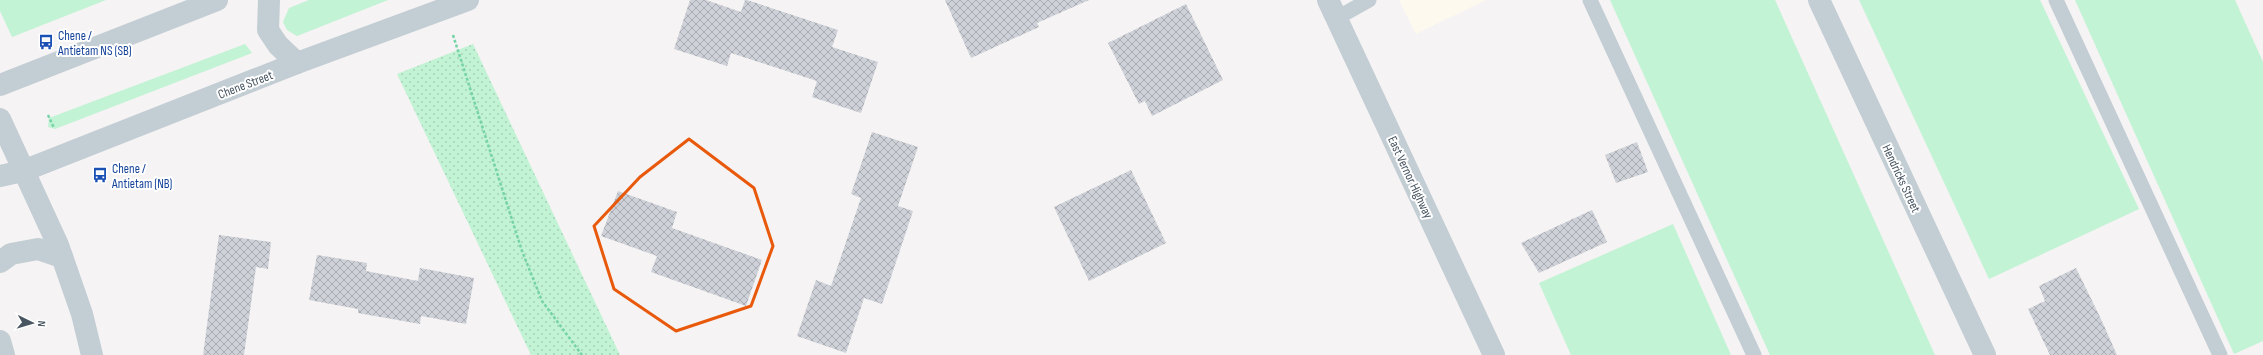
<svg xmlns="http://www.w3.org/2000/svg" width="2263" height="355" font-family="'Sofia Sans Condensed',sans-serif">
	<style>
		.commercial { fill: #fef9ee }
		.grass { fill: #c1f3d4 }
		.park { fill: url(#park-dots) }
		.building { fill: url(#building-cross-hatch) }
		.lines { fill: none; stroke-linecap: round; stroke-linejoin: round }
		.path { stroke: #76d3a6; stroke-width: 2.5; stroke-dasharray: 3 2; stroke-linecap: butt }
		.service { stroke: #c3cdd4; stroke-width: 15 }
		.minor { stroke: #c3cdd4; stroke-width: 22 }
		.tertiary { stroke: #c3cdd4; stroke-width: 22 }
		.marked { fill: none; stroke: #e8590c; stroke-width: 3; stroke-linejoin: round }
		.labels { text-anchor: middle; stroke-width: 4; stroke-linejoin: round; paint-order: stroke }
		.transit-label { font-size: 13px; fill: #164399; stroke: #fff; text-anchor: start }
		.street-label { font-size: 13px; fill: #495662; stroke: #fff }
	</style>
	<defs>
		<pattern id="park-dots" width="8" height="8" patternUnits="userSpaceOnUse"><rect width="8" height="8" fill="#c1f3d4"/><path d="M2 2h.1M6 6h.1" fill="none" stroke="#a7d2b9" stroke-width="1.8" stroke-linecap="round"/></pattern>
		<pattern id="building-cross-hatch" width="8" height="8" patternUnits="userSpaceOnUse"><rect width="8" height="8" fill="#ced2d8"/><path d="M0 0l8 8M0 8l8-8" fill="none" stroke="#a9adb3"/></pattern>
	</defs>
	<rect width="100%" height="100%" fill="#f5f3f3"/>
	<path class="commercial" d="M 1399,0 L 1486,0 L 1416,34 Z"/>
	<g class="grass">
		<path d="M 0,0 L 106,0 L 12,37 L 0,11 Z"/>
		<path d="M 309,0 L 388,0 L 297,36 L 287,30 L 283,22 L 289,8 Z"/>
		<path d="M 1610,0 L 1775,0 L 1935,355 L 1770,355 Z"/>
		<path d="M 1859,0 L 2040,0 L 2139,209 L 1989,279 Z"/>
		<path d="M 2075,0 L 2235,0 L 2263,62 L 2263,341 L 2234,354 Z"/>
		<path d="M 245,44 L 252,53 L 55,129 L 48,127 L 49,118 Z"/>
		<path d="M 1673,224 L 1731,355 L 1571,355 L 1539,283 Z"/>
	</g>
	<path class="park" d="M 473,44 L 620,355 L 531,355 L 397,74 Z"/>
	<g class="building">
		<path d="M 690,0 L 706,0 L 741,12 L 745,0 L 747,0 L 838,30 L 832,47 L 878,62 L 861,113 L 812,97 L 817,81 L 731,53 L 727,66 L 674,49 Z"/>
		<path d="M 945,0 L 1089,0 L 1037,23 L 1039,27 L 971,58 Z"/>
		<path d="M 1186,4 L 1223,80 L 1152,116 L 1145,101 L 1139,104 L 1108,43 Z"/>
		<path d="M 872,132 L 918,147 L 898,206 L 913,211 L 882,304 L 864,298 L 846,353 L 797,336 L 816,280 L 831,286 L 861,198 L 851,194 Z"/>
		<path d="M 1637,142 L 1648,172 L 1616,183 L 1605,155 Z"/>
		<path d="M 1131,170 L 1166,243 L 1089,281 L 1054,207 Z"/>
		<path d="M 618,191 L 677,212 L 672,228 L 762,260 L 746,306 L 651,272 L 657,256 L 601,236 Z"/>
		<path d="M 1592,210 L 1607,242 L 1539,273 L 1521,243 Z"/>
		<path d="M 219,235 L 271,242 L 268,269 L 256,267 L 244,355 L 203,355 Z"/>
		<path d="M 317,255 L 367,263 L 366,271 L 418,281 L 420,268 L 474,278 L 466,324 L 421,316 L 420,324 L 358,313 L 358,309 L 309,300 Z"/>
		<path d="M 2076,268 L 2101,319 L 2117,355 L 2050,355 L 2028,309 L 2045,301 L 2039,286 Z"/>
	</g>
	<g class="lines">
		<g class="path">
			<path d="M 453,35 L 522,251 L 542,301 L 582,355"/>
			<path d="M 48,115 L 54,128"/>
		</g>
		<g class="service">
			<path d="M 1590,0 L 1754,355"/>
			<path d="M 2056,0 L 2220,355"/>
			<path d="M 1337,18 L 1369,0"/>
		</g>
		<path class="minor" d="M 1819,0 L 1985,355"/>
		<g class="tertiary">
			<path d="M 269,0 L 268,30 L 278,45 L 297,63"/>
			<path d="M 1328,0 L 1494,355"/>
			<path d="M 0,85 L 217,0"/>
			<path d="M 0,119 L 58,245 L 82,314 L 92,355"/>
			<path d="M 0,176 L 23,171 L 297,63 L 468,0"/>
			<path d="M 0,262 L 11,254 L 38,249 L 62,257"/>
			<path d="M 0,341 L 4,355"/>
		</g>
	</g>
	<path class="marked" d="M 689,139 L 754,188 L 773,246 L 751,306 L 676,331 L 614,289 L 594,226 L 640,177 Z"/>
	<defs>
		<g id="bus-bare" transform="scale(1.2)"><path d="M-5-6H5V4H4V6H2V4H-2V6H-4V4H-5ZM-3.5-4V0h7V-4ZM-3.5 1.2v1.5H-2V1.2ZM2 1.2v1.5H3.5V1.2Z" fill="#1a4fb4" stroke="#fff" stroke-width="2.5" paint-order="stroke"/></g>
	</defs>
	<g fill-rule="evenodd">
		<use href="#bus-bare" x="46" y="42"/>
		<use href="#bus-bare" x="100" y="175"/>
	</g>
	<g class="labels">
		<g class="transit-label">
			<text x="58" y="40">Chene /<tspan x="58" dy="15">Antietam NS (SB)</tspan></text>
			<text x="112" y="173">Chene /<tspan x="112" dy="15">Antietam (NB)</tspan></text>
		</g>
		<g class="street-label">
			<text transform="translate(245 84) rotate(-21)" y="5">Chene Street</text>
			<text transform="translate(1411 177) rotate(65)" y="5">East Vernor Highway</text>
			<text transform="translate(1902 178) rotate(65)" y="5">Hendricks Street</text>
		</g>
	</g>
	<g transform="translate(32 323) rotate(95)" stroke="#ffffff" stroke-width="3" paint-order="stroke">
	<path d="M0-3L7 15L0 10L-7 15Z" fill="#495662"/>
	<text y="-6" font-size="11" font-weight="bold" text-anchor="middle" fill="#495662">N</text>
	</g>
</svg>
